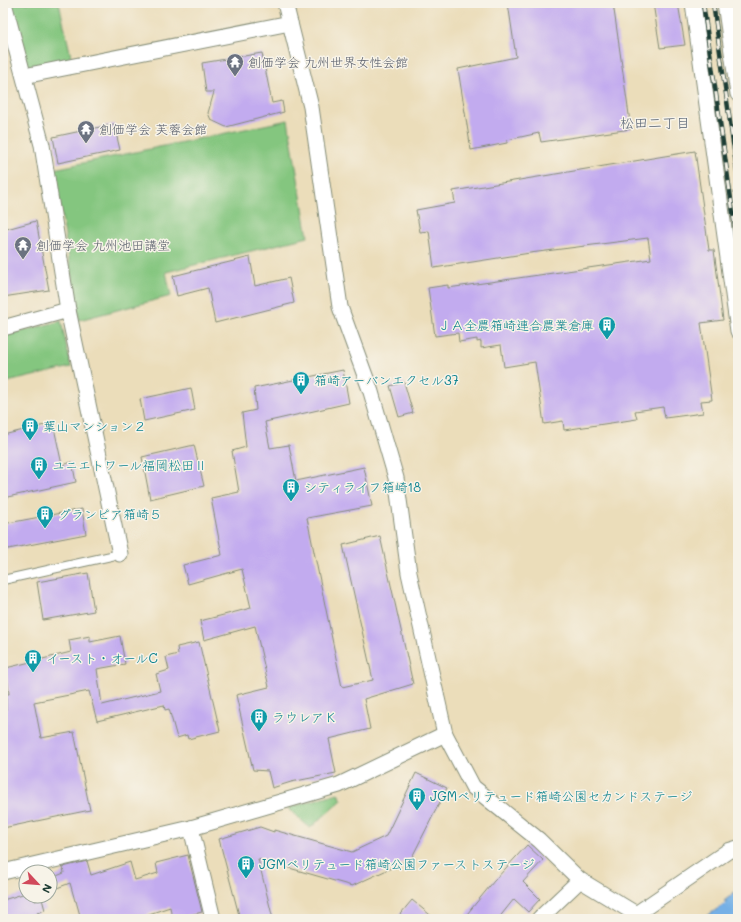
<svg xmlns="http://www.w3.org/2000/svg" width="741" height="922" font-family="Mali,'Klee One',sans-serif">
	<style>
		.green { fill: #84c67f; stroke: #52825a }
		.water { fill: #75b0e6; stroke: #4a768d }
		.building { fill: #c2abef }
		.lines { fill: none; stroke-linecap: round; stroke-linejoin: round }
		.service-casing { stroke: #858d77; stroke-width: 10 }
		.minor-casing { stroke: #858d77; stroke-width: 17 }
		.service { stroke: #fff; stroke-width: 8 }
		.minor { stroke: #fff; stroke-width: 15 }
		.rail-casing { stroke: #1f3d34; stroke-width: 4.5 }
		.rail { stroke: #f7f3e8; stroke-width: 3; stroke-dasharray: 9; stroke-linecap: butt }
		.labels { text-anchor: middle; stroke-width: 3; stroke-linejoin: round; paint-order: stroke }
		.worship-label { font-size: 13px; fill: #5b616d; stroke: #f7f3e8; text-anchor: start }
		.culture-label { font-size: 13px; fill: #0d838f; stroke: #f7f3e8; text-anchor: start }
		.neighbourhood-label { font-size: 14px; fill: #586475; stroke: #f7f3e8 }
	</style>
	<rect width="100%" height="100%" fill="#f7f3e8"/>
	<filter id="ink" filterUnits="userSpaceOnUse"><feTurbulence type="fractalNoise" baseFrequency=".025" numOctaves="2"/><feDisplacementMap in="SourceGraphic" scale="8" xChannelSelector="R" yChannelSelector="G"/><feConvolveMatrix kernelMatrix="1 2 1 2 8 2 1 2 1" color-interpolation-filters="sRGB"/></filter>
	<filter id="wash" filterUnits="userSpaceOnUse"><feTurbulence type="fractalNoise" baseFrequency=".012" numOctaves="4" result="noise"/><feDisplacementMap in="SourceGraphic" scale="16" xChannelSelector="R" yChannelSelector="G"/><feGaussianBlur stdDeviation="0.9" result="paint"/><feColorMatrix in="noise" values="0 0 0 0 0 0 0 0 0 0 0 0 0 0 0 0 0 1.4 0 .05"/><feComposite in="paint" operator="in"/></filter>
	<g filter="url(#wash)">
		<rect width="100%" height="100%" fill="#ebddba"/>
		<g class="green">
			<path d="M 10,3 L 59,3 L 72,61 L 28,69 Z"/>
			<path d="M 288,120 L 308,237 L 166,272 L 171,296 L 79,320 L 54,169 Z"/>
			<path d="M 61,321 L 71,367 L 3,383 L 3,336 Z"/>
			<path d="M 338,793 L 342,800 L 310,828 L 288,808 Z"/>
		</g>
		<path class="water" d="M 738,890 L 738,919 L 703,919 L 727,902 L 724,901 Z"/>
		<g id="blocks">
			<g class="building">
				<path d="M 508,3 L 613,3 L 631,129 L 541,142 L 539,133 L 507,140 L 507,143 L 471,150 L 458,69 L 516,57 Z"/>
				<path d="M 653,3 L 678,3 L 685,45 L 660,48 Z"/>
				<path d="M 262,53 L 272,103 L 282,101 L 284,112 L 226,127 L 211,120 L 208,113 L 214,92 L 206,92 L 202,63 Z"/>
				<path d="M 114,124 L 120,150 L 58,163 L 53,137 Z"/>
				<path d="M 695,151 L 709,250 L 714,250 L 723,320 L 701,323 L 712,400 L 701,401 L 703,413 L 665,418 L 663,407 L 635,411 L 637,419 L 564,430 L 563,421 L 544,424 L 535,362 L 504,367 L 501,345 L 481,348 L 481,341 L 477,342 L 477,339 L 459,342 L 458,333 L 435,336 L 428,288 L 448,285 L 448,288 L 651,259 L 648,238 L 530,253 L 434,268 L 429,231 L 420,232 L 416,210 L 455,203 L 453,191 Z"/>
				<path d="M 36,221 L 49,290 L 3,297 L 3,230 Z"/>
				<path d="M 250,257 L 255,286 L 289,278 L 294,303 L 215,323 L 208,288 L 177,296 L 173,276 Z"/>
				<path d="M 343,370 L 349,403 L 265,422 L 270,448 L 289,445 L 296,481 L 364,467 L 372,506 L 307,518 L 342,687 L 373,680 L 343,545 L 380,536 L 413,684 L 364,699 L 370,729 L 329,739 L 336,773 L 291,782 L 272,788 L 268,771 L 253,770 L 236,695 L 269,687 L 255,626 L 204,640 L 200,621 L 251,608 L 242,569 L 188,584 L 183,565 L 222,555 L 211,498 L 239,492 L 232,451 L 246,447 L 242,413 L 256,410 L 254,388 Z"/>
				<path d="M 404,382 L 413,413 L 399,417 L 390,386 Z"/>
				<path d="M 191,388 L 195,410 L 144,421 L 140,399 Z"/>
				<path d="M 53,423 L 62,465 L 72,462 L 76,482 L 3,498 L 3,435 Z"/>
				<path d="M 194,445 L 204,486 L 150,499 L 142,457 Z"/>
				<path d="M 82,509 L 86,534 L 3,550 L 3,524 Z"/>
				<path d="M 88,573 L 94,611 L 43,620 L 37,582 Z"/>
				<path d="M 90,636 L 90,642 L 120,636 L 125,664 L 97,669 L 102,705 L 160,691 L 156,674 L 169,670 L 166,657 L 178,654 L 177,647 L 199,642 L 220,731 L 188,739 L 187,735 L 177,738 L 169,709 L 165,710 L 164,705 L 97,721 L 89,691 L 34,702 L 41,738 L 74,732 L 90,810 L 3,828 L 3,714 L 6,713 L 6,694 L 9,694 L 6,668 L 71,652 L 69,640 Z"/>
				<path d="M 416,773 L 447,788 L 411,859 L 352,886 L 258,859 L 273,919 L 240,919 L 219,839 L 260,827 L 274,832 L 274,830 L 352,852 L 386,836 Z"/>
				<path d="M 527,845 L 543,860 L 523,882 L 540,899 L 528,912 L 514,899 L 498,919 L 463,919 L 494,881 Z"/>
				<path d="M 188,855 L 202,912 L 174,919 L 172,919 L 170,907 L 146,915 L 148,919 L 81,919 L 76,901 L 75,901 L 70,883 L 57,888 L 54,877 L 64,873 L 63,867 L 87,861 L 91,875 L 130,862 L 135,880 L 158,873 L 156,863 Z"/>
				<path d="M 26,893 L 26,896 L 34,896 L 35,901 L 42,899 L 45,910 L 37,913 L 39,919 L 3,919 L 3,900 Z"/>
				<path d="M 412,900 L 435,919 L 396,919 Z"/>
			</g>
		</g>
	</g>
	<g filter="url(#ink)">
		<use href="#blocks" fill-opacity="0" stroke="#858d77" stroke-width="1"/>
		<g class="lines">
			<g class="service-casing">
				<path id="service" d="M 3,580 L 120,554"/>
			</g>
			<g class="minor-casing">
				<g id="minor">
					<path d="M 4,3 L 42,145 L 68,310 L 120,554"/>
					<path d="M 285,3 L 311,107 L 340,307 L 371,392 L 396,478 L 409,573 L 445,734 L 473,787 L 539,840 L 580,880 L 636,914 L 728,851 L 738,848"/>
					<path d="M 693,3 L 738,331"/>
					<path d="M 725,3 L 738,94"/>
					<path d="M 24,76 L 290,23"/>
					<path d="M 3,328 L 68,310"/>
					<path d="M 191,828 L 213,919"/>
					<path d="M 3,872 L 191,828 L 339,785 L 445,734"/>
					<path d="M 539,919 L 580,880"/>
				</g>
			</g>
			<use href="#service" class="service"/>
			<use href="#minor" class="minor"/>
			<g class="rail-casing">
				<g id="rail">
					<path d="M 703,3 L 738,248"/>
					<path d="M 713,3 L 738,178"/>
				</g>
			</g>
			<use href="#rail" class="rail"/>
		</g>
	</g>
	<defs>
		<g id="temple-pin" transform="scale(0.9)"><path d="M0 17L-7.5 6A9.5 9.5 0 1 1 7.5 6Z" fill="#6b7280" stroke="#f7f3e8"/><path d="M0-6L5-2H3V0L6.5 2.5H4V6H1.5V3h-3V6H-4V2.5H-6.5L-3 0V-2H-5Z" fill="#fff"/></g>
		<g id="building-pin" transform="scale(0.9)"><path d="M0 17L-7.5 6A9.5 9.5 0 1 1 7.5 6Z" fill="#0f9aa8" stroke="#f7f3e8"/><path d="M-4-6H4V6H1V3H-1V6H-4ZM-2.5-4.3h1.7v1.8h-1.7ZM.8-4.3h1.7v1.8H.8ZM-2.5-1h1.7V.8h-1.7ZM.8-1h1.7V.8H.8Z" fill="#fff"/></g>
	</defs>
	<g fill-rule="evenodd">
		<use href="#temple-pin" x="235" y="62"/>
		<use href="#temple-pin" x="86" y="129"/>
		<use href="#temple-pin" x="23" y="245"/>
		<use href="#building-pin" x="607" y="325"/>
		<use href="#building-pin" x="301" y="380"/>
		<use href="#building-pin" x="30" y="426"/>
		<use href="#building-pin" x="39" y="465"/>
		<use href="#building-pin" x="291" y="487"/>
		<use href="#building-pin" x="45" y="514"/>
		<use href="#building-pin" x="33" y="658"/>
		<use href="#building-pin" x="259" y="717"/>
		<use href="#building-pin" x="417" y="796"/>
		<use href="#building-pin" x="246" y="864"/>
	</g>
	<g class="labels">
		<g class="worship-label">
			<text x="248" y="67">創価学会 九州世界女性会館</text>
			<text x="99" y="134">創価学会 芙蓉会館</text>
			<text x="36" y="250">創価学会 九州池田講堂</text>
		</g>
		<g class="culture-label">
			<text x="594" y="330" text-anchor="end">ＪＡ全農箱崎連合農業倉庫</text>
			<text x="314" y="385">箱崎アーバンエクセル37</text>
			<text x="43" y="431">葉山マンション２</text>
			<text x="52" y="470">ユニエトワール福岡松田Ⅱ</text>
			<text x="304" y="492">シティライフ箱崎18</text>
			<text x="58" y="519">グランピア箱崎５</text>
			<text x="46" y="663">イースト・オールC</text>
			<text x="272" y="722">ラウレアＫ</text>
			<text x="430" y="801">JGMベリテュード箱崎公園セカンドステージ</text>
			<text x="259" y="869">JGMベリテュード箱崎公園ファーストステージ</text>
		</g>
		<g class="neighbourhood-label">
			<text x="655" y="128">松田二丁目</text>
		</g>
	</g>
	<rect width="741" height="922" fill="none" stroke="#f7f3e8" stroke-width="16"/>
	<g transform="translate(38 884) rotate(116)"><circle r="19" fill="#f7f3e8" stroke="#a1aaa0"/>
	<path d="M0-3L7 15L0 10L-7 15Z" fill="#d1495b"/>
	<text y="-6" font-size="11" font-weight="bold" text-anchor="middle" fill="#1f3d34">N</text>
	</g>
</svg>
